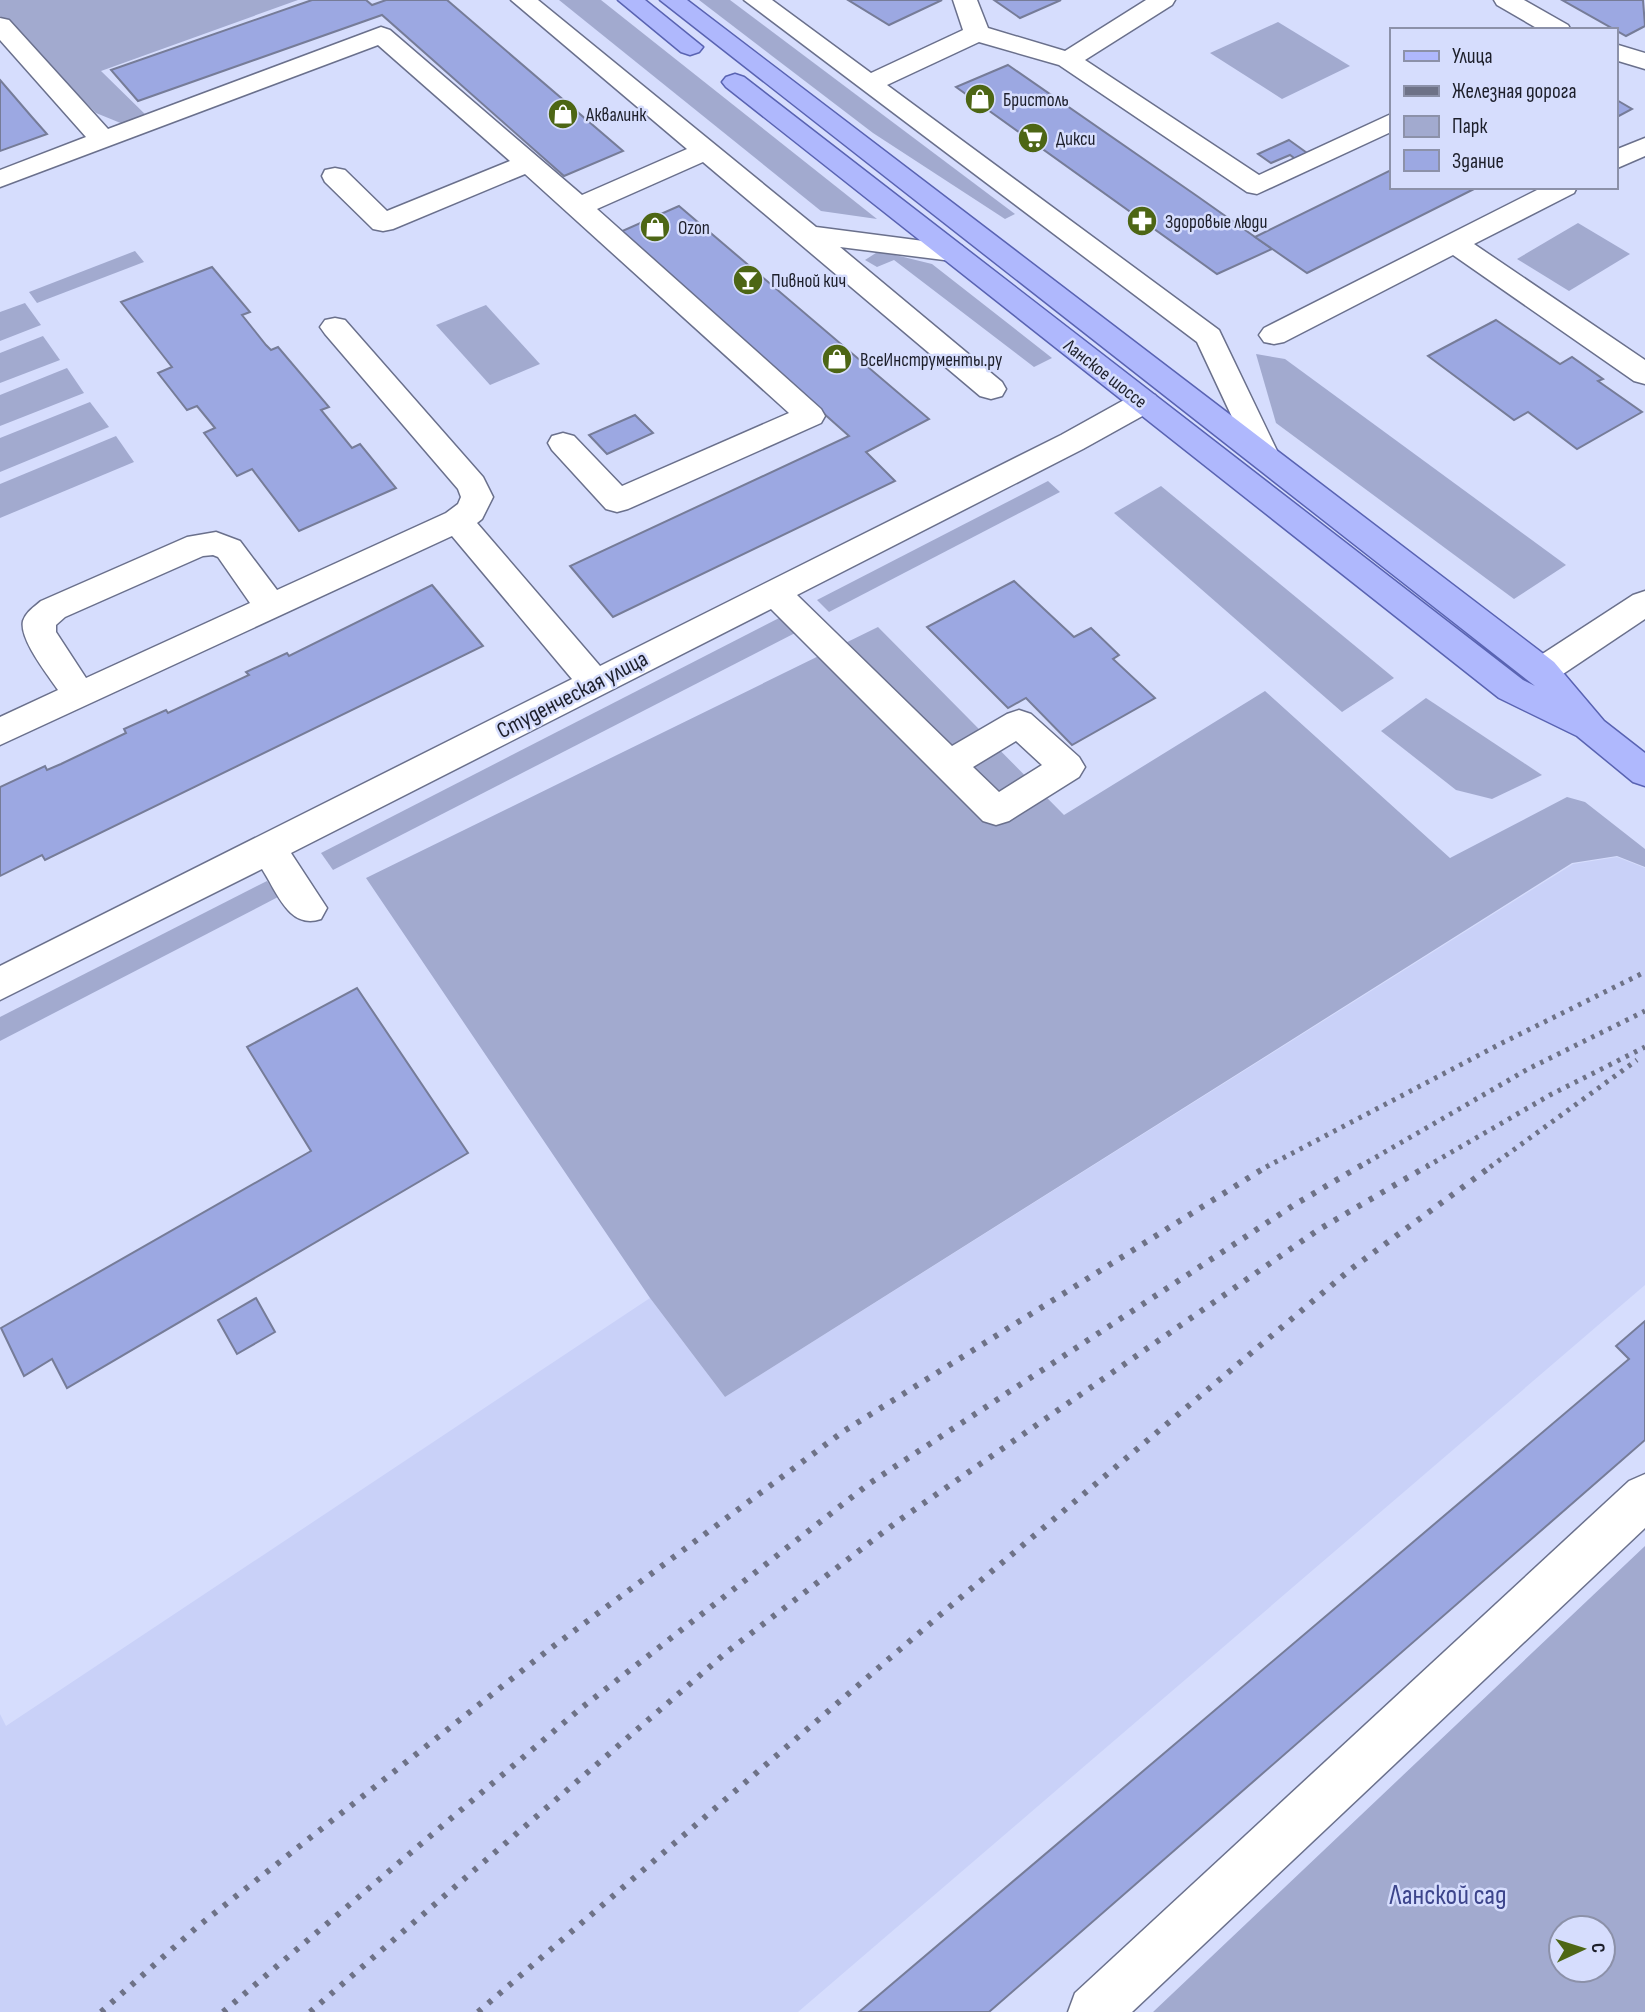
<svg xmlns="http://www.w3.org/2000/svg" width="1645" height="2012" font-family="'Sofia Sans Condensed',sans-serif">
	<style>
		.built { fill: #c9d1f8 }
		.green { fill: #a2aacf; fill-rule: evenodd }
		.building { fill: #9ca8e2; stroke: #767c98; stroke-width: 2 }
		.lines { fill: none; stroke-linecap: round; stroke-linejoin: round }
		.minor-casing { stroke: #6a708c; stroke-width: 3 }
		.major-casing { stroke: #5963b2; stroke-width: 3 }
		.minor { fill: #fff; fill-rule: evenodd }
		.major { fill: #afb8fd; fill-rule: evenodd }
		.rail-far1 { stroke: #6e7287; stroke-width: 5; stroke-dasharray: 3.5 6; stroke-linecap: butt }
		.rail { stroke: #6e7287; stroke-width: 6; stroke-dasharray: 4.5 9; stroke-linecap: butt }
		.labels { text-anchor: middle; stroke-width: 5; stroke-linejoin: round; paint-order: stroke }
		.far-poi-label { font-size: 19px; fill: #1d1f2b; stroke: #d6ddfd; text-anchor: start }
		.far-street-label { font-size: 19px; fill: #1d1f2b; stroke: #d6ddfd }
		.street-label { font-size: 23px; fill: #1d1f2b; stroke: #d6ddfd }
		.near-park-label { font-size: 28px; fill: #3d458c; stroke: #d6ddfd }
	</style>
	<rect width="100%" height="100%" fill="#d6ddfd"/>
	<path class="built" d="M 1617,857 L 1645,868 L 1645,1285 L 798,2012 L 0,2012 L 0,1714 L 6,1726 L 650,1298 L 725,1397 L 1573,864 Z"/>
	<g class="green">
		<path d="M 0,0 L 298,0 L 101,71 L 149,118 L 128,126 L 96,113 L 0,16 Z"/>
		<path d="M 559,0 L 601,0 L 877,219 L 821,211 Z"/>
		<path d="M 699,0 L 730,0 L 1015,214 L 1005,219 L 873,133 Z"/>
		<path d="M 1278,22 L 1350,66 L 1282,99 L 1210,53 Z"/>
		<path d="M 1578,223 L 1630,254 L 1569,291 L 1517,259 Z"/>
		<path d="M 135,251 L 144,262 L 37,303 L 29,292 Z"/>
		<path d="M 879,251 L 932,264 L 1052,358 L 1034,367 L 894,260 L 877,267 L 865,260 Z"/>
		<path d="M 25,303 L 41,325 L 0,341 L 0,312 Z"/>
		<path d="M 486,305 L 540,364 L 490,385 L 436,325 Z"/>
		<path d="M 43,336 L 60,360 L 0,383 L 0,353 Z"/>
		<path d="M 1256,354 L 1285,359 L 1566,565 L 1514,599 L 1276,423 Z"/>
		<path d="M 67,368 L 84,393 L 0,426 L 0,395 Z"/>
		<path d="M 90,402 L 109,427 L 0,472 L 0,438 Z"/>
		<path d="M 116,436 L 134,462 L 0,518 L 0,484 Z"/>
		<path d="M 1048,481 L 1060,492 L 829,612 L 817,600 Z"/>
		<path d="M 1161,486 L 1394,678 L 1342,712 L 1114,513 Z"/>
		<path d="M 785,615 L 799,631 L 333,870 L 321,853 Z"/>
		<path d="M 878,627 L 1064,815 L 1265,691 L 1450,858 L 1567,797 L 1585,802 L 1645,849 L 1645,867 L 1617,856 L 1572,863 L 725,1397 L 650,1298 L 366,878 Z"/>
		<path d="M 1426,698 L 1542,775 L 1492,799 L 1456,790 L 1381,731 Z"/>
		<path d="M 267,881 L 278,897 L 0,1041 L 0,1017 Z"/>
		<path d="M 1645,1546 L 1645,2012 L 1153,2012 ZM 1561,1928 L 1603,1928 L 1603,1970 L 1561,1970 Z"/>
	</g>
	<g class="building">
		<path d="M 312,0 L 366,0 L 372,5 L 386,0 L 447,0 L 623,151 L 564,176 L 382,15 L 138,101 L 111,70 Z"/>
		<path d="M 848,0 L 942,0 L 889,25 Z"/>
		<path d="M 994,0 L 1061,0 L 1020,18 Z"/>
		<path d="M 1562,0 L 1643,0 L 1645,26 L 1626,36 Z"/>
		<path d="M 1008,65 L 1197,196 L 1272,249 L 1217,274 L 956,87 Z"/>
		<path d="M 0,80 L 31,116 L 47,134 L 0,151 Z"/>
		<path d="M 1615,99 L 1632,109 L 1615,118 Z"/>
		<path d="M 1289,140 L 1310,155 L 1298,161 L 1290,155 L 1271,163 L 1258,154 Z"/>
		<path d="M 1391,170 L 1391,187 L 1478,187 L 1307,273 L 1255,237 Z"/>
		<path d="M 679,206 L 929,419 L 866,452 L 895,481 L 613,617 L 570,566 L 849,436 L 620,232 Z"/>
		<path d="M 212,267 L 250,312 L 242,315 L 266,345 L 271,350 L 278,347 L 329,407 L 321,410 L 352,448 L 360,444 L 396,488 L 299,531 L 252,469 L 237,476 L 204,433 L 215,428 L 197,406 L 187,410 L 158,373 L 172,367 L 121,302 Z"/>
		<path d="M 1496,320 L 1560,364 L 1572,357 L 1603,379 L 1598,381 L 1642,412 L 1577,449 L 1528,412 L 1514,420 L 1428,356 Z"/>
		<path d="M 635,415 L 653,433 L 607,454 L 589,435 Z"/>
		<path d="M 1014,581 L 1074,637 L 1091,628 L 1119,655 L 1113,659 L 1155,698 L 1072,745 L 1026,698 L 1008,708 L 927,627 Z"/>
		<path d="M 432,585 L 483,646 L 45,860 L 42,855 L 0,876 L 0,787 L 45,766 L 47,770 L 61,764 L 126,733 L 124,729 L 166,710 L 168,713 L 249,675 L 246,672 L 287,653 L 289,656 Z"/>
		<path d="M 357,988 L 468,1153 L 67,1388 L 52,1359 L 24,1376 L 1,1328 L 311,1151 L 247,1047 Z"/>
		<path d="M 256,1298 L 275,1332 L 237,1354 L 218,1320 Z"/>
		<path d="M 1645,1321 L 1645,1440 L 989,2012 L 859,2012 L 1629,1359 L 1616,1346 Z"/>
	</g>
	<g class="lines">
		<g class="minor-casing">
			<g id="minor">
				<path d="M 511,0 L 538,0 L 816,227 L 962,246 L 966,252 L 962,258 L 952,261 L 840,247 L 1002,382 L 1006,389 L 1002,396 L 991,399 L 980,396 L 703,162 L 597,209 L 821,409 L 825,416 L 821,423 L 628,509 L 617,512 L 606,509 L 552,450 L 548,443 L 552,436 L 563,433 L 574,436 L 622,486 L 789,413 L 525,174 L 393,229 L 383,231 L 373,229 L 325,182 L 322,176 L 325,170 L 335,168 L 345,170 L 387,211 L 510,161 L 378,45 L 0,187 L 0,170 L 86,137 L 0,40 L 0,18 L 9,20 L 108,129 L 381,27 L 390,30 L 582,195 L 687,149 Z"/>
				<path d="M 744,0 L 772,0 L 871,73 L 963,30 L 953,0 L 977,0 L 988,28 L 1065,51 L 1146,0 L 1175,0 L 1172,5 L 1085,60 L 1259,175 L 1391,114 L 1391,132 L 1257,194 L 1247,192 L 1059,65 L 979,42 L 887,85 L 1219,330 L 1280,457 L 1276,464 L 1265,468 L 1254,464 L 1197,342 Z"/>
				<path d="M 1494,0 L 1524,0 L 1568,25 L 1571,30 L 1540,30 L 1497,5 Z"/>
				<path d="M 1615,44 L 1645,53 L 1645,69 L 1615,60 Z"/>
				<path d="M 1645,138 L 1645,156 L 1615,169 L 1615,150 Z"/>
				<path d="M 1543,187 L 1577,187 L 1574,193 L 1474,244 L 1645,360 L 1645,384 L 1634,381 L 1453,255 L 1284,342 L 1274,344 L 1264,342 L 1259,335 L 1264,328 Z"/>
				<path d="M 335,318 L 345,320 L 483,477 L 493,497 L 482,519 L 477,523 L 600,666 L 1061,435 L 1133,395 L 1144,392 L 1155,395 L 1159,402 L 1155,409 L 1083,449 L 797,595 L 952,746 L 1007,714 L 1019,710 L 1031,714 L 1079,757 L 1085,767 L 1079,777 L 1009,821 L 996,825 L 983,821 L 771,609 L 291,853 L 327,908 L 321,919 C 289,930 277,892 262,869 L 0,1000 L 0,966 L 572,679 L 452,536 L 0,745 L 0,717 L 58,690 C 48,675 19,639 23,621 C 26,612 34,607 41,601 L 187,537 L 216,532 L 240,541 L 277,590 L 446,513 L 458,504 L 461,497 L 458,489 L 325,334 L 320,327 L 325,320 ZM 213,555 L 218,557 L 250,603 L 86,678 L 56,632 L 56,625 L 65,617 L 203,556 ZM 1016,741 L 1042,765 L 999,792 L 973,767 Z"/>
				<path d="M 1645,591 L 1645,619 L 1554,680 L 1542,684 L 1530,680 L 1525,671 L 1530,662 L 1633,595 Z"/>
				<path d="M 1645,1474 L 1645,1528 L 1132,2012 L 1068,2012 L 1075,1993 L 1629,1481 Z"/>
			</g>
		</g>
		<g class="major-casing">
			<g id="major">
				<path d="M 618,0 L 645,0 L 703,47 L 699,52 L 690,55 L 681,52 Z"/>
				<path d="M 660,0 L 687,0 L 1554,662 L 1604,721 L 1645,753 L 1645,786 L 1633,782 L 1577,736 L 1499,698 L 726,87 L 722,82 L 726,77 L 735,74 L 744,77 L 1523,680 L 1535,686 Z"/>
			</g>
		</g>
		<use href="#minor" class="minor"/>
		<use href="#major" class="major"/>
		<g class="rail-far1">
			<path d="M 1266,1167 L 1502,1043 L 1645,972"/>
			<path d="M 1359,1167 L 1528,1069 L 1645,1011"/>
			<path d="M 1426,1167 L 1550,1095 L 1645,1047"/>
			<path d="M 1490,1167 L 1637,1060"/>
		</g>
		<g class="rail">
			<path d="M 101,2012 L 197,1927 L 547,1651 L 844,1431 L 1269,1165"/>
			<path d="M 223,2012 L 580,1709 L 870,1483 L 1294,1205 L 1362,1165"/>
			<path d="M 310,2012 L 728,1651 L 898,1521 L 1318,1230 L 1429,1165"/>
			<path d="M 478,2012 L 947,1609 L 1351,1269 L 1493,1165"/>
		</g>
	</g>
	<defs>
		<g id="shop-disc" transform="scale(1.575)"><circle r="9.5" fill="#4d6615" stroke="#d6ddfd"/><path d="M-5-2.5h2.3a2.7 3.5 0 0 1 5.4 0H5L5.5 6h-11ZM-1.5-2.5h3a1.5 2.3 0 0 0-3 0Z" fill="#fff"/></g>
		<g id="supermarket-disc" transform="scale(1.575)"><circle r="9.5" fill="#4d6615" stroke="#d6ddfd"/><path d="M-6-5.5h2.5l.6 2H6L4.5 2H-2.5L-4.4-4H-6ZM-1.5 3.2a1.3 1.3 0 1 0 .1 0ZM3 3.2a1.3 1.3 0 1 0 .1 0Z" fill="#fff"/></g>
		<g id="pharmacy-disc" transform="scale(1.575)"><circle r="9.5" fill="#4d6615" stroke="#d6ddfd"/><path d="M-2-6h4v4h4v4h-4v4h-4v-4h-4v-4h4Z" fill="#fff"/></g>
		<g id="bar-disc" transform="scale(1.575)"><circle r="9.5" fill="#4d6615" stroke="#d6ddfd"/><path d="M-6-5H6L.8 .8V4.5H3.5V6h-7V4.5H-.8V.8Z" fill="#fff"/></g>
	</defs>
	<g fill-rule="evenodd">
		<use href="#shop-disc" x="980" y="99"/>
		<use href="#shop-disc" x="563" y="114"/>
		<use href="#supermarket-disc" x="1033" y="138"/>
		<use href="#pharmacy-disc" x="1142" y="221"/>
		<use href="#shop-disc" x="655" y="227"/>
		<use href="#bar-disc" x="748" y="280"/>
		<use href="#shop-disc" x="837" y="359"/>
	</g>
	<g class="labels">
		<g class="far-poi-label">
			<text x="1003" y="106">Бристоль</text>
			<text x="586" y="121">Аквалинк</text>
			<text x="1056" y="145">Дикси</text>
			<text x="1165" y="228">Здоровые люди</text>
			<text x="678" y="234">Ozon</text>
			<text x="771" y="287">Пивной кич</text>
			<text x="860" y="366">ВсеИнструменты.ру</text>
		</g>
		<g class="far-street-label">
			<text transform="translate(1106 373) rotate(38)" y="7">Ланское шоссе</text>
		</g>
		<g class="street-label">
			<text transform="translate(572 694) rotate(-27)" y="8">Студенческая улица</text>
		</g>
		<g class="near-park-label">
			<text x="1448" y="1904">Ланской сад</text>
		</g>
	</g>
	<rect x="1390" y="28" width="228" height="161" fill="#d6ddfd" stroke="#8c91a9" stroke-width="2"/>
	<rect x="1404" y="51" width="35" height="10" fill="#afb8fd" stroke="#8c91a9" stroke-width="2"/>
	<text x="1452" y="63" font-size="21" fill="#1d1f2b">Улица</text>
	<rect x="1404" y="86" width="35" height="10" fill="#6e7287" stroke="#8c91a9" stroke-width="2"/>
	<text x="1452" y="98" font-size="21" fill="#1d1f2b">Железная дорога</text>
	<rect x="1404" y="116" width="35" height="21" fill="#a2aacf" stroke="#8c91a9" stroke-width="2"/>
	<text x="1452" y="133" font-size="21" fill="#1d1f2b">Парк</text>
	<rect x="1404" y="150" width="35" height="21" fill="#9ca8e2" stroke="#8c91a9" stroke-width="2"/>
	<text x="1452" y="168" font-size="21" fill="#1d1f2b">Здание</text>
	<g transform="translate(1582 1949) rotate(86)"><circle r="33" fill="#d6ddfd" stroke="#8c91a9" stroke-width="2"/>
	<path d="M0-5L12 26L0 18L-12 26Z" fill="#4d6615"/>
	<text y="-10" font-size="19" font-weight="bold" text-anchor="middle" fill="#1d1f2b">С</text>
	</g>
</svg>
